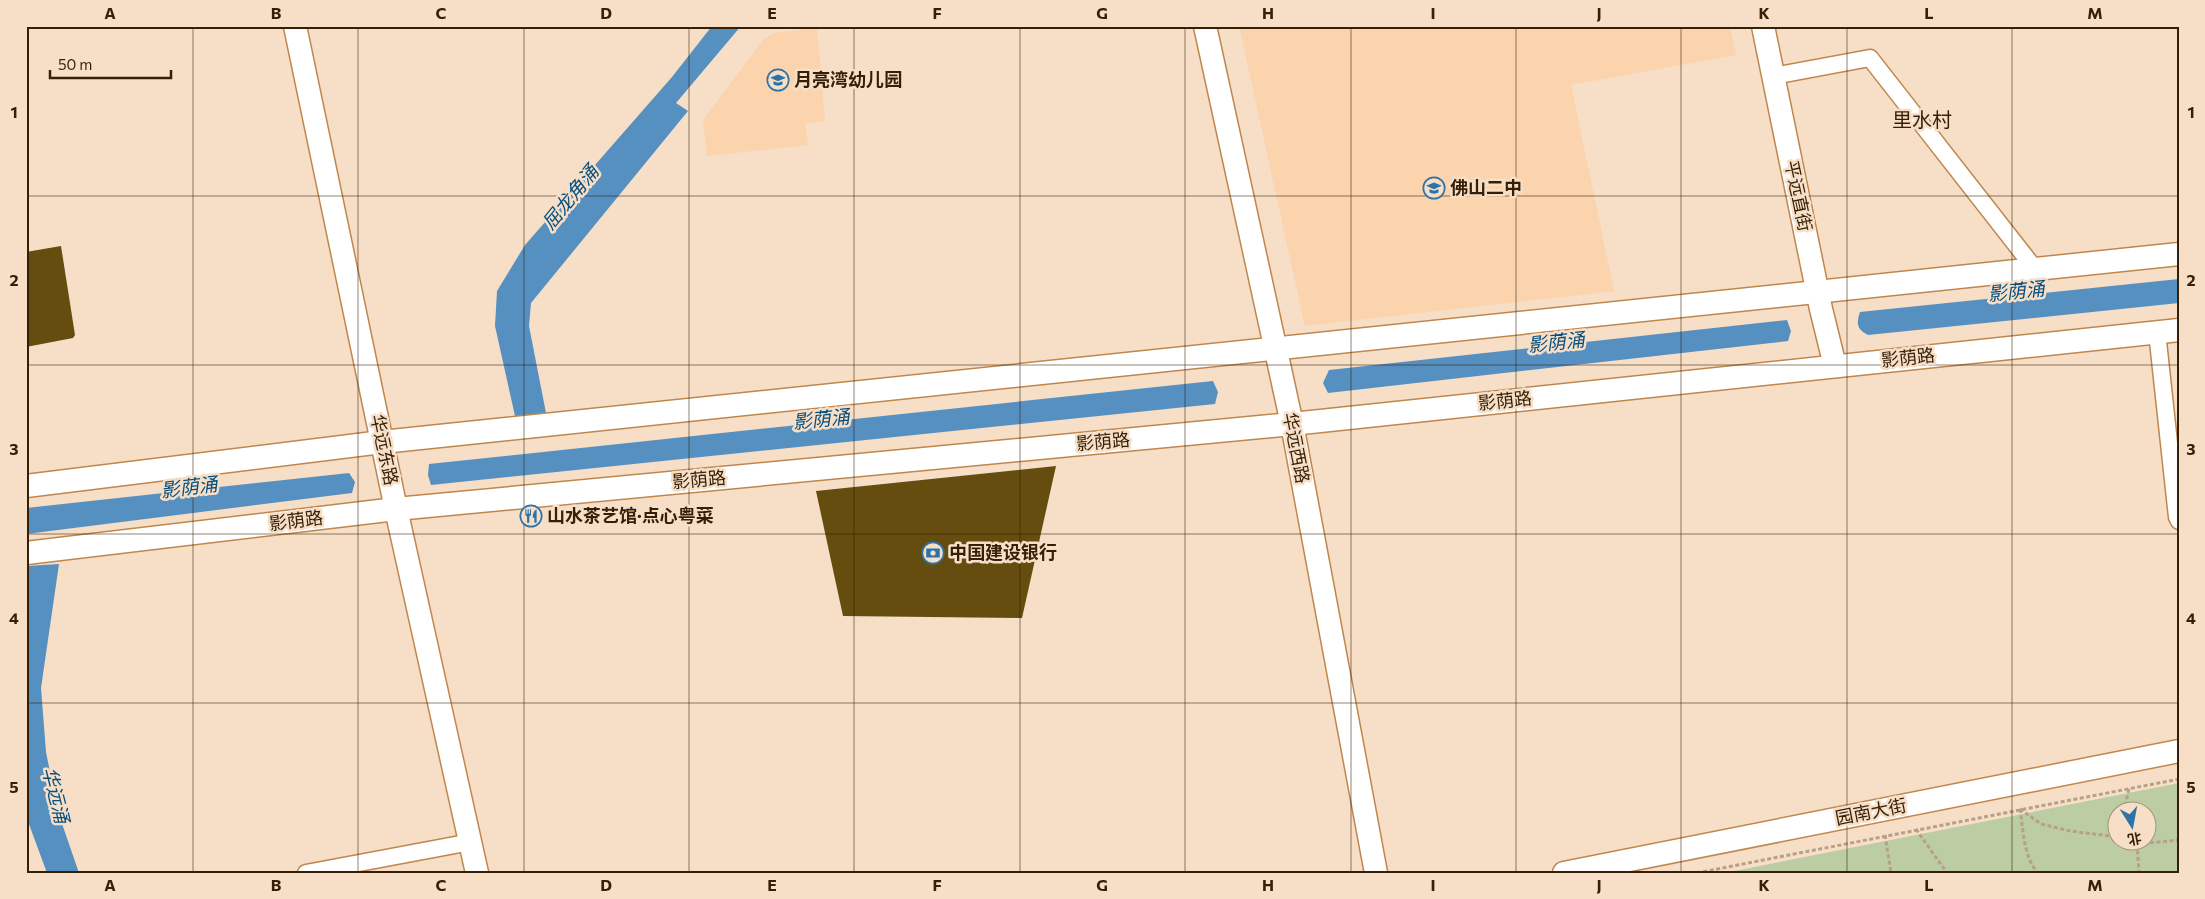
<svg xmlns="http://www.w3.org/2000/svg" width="2205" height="899" font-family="Commissioner,'Noto Sans SC',sans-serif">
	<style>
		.built { fill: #fbd3ad }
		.green { fill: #bccca3; fill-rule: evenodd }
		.water { fill: #5590c1 }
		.building { fill: #654c0f }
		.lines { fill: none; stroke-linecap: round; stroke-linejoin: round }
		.street-casing { stroke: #bf874d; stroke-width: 19 }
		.secondary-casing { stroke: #bf874d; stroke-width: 25 }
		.path { stroke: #b7a088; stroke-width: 3; stroke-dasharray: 4 2.5; stroke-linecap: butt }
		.street { stroke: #fff; stroke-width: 16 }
		.secondary { stroke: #fff; stroke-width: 22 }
		.grid { fill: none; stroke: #351f06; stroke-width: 1; stroke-opacity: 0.55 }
		.labels { text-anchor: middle; stroke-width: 5; stroke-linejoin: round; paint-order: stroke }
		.poi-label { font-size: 18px; font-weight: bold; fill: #351f06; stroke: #f6dec7; text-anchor: start }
		.street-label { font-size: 18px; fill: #351f06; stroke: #f6dec7 }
		.water-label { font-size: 19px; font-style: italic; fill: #064f7e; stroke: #f6dec7 }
		.quarter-label { font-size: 20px; fill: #351f06; stroke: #f6dec7 }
		.neatline { fill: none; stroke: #351f06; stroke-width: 2 }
		.grid-label { font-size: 16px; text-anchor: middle; font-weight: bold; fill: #351f06 }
	</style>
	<rect width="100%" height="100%" fill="#f6dec7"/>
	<g class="built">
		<path d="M 1239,26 L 1730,26 L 1736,55 L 1571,85 L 1614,291 L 1305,326 Z"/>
		<path d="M 817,28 L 825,121 L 805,124 L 808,145 L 707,156 L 703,120 L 764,39 L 774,33 Z"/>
	</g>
	<path class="green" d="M 2179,783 L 2179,873 L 1724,873 ZM 2118,812 L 2148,812 L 2148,842 L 2118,842 Z"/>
	<g class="water">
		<path d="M 712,26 L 741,26 L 676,103 L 688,111 L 531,303 L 529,326 L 546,413 L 515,416 L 495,326 L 497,291 L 525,245 L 672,77 Z"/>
		<path d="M 2179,279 L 2179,303 L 1868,335 C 1857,329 1856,324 1860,312 Z"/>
		<path d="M 1787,320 L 1791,331 L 1788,341 L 1328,393 L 1323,383 L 1329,370 Z"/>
		<path d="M 1213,381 L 1218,392 L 1215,404 L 431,485 L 428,475 L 429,464 Z"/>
		<path d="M 349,473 L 355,482 L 352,493 L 26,534 L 26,508 Z"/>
		<path d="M 59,564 L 41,688 L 46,752 L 58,812 L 79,873 L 47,873 L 26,816 L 26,566 Z"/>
	</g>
	<g class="building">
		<path d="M 61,246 L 75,335 L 73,338 L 26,347 L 26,252 Z"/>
		<path d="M 1056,466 L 1022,618 L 843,616 L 816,491 Z"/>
	</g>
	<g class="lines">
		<g class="street-casing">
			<g id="street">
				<path d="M 1773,76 L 1870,58 L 2035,269"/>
				<path d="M 2157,332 L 2177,517 L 2179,521"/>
				<path d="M 306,873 L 471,842"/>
			</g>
		</g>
		<g class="secondary-casing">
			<g id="secondary">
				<path d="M 295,26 L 396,509 L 477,873"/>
				<path d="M 1205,26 L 1292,424 L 1376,873"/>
				<path d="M 1763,26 L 1821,309 L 1835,366"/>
				<path d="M 26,486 L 382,442 L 2179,254"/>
				<path d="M 26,553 L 396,509 L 1292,424 L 2179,330"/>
				<path d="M 1564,873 L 2179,751"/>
			</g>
		</g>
		<g class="path">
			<path d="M 2020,809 L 2041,824 L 2070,831 L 2118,837"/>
			<path d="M 2020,809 C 2023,828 2024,859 2038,873"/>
			<path d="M 2124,812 L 2129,788"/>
			<path d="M 1916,829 L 1947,873"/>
			<path d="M 1885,835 L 1891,873"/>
			<path d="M 2131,842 L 2137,844 L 2179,840"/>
			<path d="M 2137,844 L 2139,873"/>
			<path d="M 1697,873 L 2179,779"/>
		</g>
		<use href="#street" class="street"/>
		<use href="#secondary" class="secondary"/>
	</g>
	<path class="grid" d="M 193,26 L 193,873M 358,26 L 358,873M 524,26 L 524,873M 689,26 L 689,873M 854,26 L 854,873M 1020,26 L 1020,873M 1185,26 L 1185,873M 1351,26 L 1351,873M 1516,26 L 1516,873M 1681,26 L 1681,873M 1847,26 L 1847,873M 2012,26 L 2012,873M 26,196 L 2179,196M 26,365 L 2179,365M 26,534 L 2179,534M 26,703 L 2179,703"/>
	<defs>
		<g id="school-ring" transform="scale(1.125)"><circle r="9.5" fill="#f6dec7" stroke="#2e73a8" stroke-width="1.5"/><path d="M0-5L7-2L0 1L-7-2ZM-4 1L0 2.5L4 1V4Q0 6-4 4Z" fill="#2e73a8"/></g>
		<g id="restaurant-ring" transform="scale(1.125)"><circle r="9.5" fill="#f6dec7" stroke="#2e73a8" stroke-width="1.5"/><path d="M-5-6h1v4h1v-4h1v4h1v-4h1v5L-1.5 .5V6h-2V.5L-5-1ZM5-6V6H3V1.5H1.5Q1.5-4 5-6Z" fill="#2e73a8"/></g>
		<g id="bank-ring" transform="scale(1.125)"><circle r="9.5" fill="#f6dec7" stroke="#2e73a8" stroke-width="1.5"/><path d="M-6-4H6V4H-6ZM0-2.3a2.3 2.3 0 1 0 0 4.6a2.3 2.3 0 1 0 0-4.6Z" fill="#2e73a8"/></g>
	</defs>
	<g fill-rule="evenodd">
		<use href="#school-ring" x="778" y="80"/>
		<use href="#school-ring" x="1434" y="188"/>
		<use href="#restaurant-ring" x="531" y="516"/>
		<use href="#bank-ring" x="933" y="553"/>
	</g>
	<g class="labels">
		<g class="poi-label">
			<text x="794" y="86">月亮湾幼儿园</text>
			<text x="1450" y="194">佛山二中</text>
			<text x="547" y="522">山水茶艺馆·点心粤菜</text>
			<text x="949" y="559">中国建设银行</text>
		</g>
		<g class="street-label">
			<text transform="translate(1798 196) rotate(78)" y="6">平远直街</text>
			<text transform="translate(1908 358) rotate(-6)" y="6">影荫路</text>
			<text transform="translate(1505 401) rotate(-6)" y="6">影荫路</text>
			<text transform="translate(1103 442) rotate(-5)" y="6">影荫路</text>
			<text transform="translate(1296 448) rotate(79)" y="6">华远西路</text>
			<text transform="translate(384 450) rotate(78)" y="6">华远东路</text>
			<text transform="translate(699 480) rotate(-5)" y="6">影荫路</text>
			<text transform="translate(296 521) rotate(-7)" y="6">影荫路</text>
			<text transform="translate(1871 812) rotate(-11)" y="6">园南大街</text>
		</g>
		<g class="water-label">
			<text transform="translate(570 197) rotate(-51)" y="7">屈龙角涌</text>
			<text transform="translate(2016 291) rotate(-6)" y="7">影荫涌</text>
			<text transform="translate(1556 342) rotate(-6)" y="7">影荫涌</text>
			<text transform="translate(821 419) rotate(-6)" y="7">影荫涌</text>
			<text transform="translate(189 487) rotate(-7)" y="7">影荫涌</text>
			<text transform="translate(56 795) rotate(76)" y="7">华远涌</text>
		</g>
		<g class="quarter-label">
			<text x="1922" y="127">里水村</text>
		</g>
	</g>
	<rect width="2205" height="899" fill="none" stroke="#f6dec7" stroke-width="55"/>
	<g transform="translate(2132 826) rotate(169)"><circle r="24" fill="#f6dec7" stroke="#a9927a"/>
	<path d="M0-4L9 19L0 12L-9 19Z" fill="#2e73a8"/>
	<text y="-8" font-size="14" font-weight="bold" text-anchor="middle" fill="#351f06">北</text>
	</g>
	<path d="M50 70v8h121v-8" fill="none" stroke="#351f06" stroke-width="2.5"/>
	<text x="58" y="70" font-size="15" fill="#351f06" stroke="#f6dec7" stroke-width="4" paint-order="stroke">50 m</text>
	<rect x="28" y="28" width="2150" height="844" class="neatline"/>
	<g class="grid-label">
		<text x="110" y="19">A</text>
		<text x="276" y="19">B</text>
		<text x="441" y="19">C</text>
		<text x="606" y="19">D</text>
		<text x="772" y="19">E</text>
		<text x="937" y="19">F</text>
		<text x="1102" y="19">G</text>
		<text x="1268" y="19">H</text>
		<text x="1433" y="19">I</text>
		<text x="1599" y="19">J</text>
		<text x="1764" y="19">K</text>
		<text x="1929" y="19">L</text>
		<text x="2095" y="19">M</text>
		<text x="14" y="118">1</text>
		<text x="2191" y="118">1</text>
		<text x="14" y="286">2</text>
		<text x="2191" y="286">2</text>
		<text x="14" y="455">3</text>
		<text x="2191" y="455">3</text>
		<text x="14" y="624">4</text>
		<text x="2191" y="624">4</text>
		<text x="14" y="793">5</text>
		<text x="2191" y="793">5</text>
		<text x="110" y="891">A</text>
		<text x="276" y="891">B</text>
		<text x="441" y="891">C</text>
		<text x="606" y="891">D</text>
		<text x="772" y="891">E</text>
		<text x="937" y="891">F</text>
		<text x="1102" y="891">G</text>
		<text x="1268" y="891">H</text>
		<text x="1433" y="891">I</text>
		<text x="1599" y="891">J</text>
		<text x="1764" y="891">K</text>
		<text x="1929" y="891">L</text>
		<text x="2095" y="891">M</text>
	</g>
</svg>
